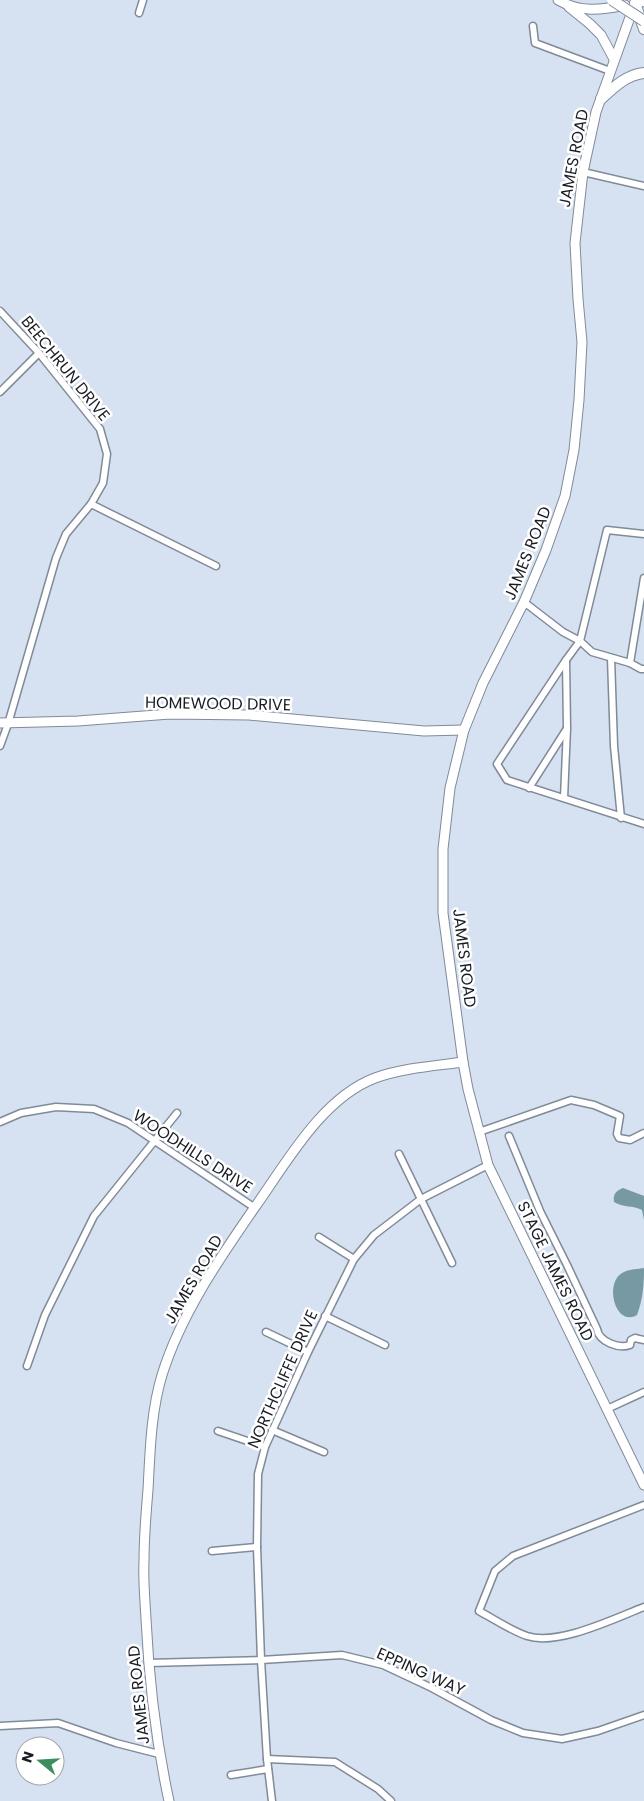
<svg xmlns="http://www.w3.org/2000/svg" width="644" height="1801" font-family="Poppins,sans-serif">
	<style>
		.water { fill: #7699a3 }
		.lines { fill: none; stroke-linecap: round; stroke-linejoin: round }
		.street-casing { stroke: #808a99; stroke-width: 9 }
		.secondary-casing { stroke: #808a99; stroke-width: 11 }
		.primary-casing { stroke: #808a99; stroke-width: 12 }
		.street { stroke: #fff; stroke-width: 6 }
		.secondary { stroke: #fff; stroke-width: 9 }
		.primary { stroke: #fff; stroke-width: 10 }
		.primary-bridge-casing { stroke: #808a99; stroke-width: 12; stroke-linecap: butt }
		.primary-bridge { stroke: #fff; stroke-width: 10 }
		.labels { text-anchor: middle; stroke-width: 5; stroke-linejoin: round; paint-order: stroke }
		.street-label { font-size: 16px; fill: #191d23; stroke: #fff }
	</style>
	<rect width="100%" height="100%" fill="#d6e1f1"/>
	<g class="water">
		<path d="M 623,1188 L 644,1196 L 644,1220 L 642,1210 C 633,1205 623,1208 614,1202 C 613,1195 615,1191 623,1188 Z"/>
		<path d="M 644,1268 C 644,1285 643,1299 637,1315 C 615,1328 603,1281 624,1272 C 630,1269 638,1269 644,1268 Z"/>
	</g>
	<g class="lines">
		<g class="street-casing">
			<g id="street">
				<path d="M 139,13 L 143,0"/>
				<path d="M 533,26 L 535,43 L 610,71"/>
				<path d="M 583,172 L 644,186"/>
				<path d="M 0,311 L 39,353 L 100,429 L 107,454 L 103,483 L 91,504 L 66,534 L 56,558 L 8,724 L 0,746"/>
				<path d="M 0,392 L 39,353"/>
				<path d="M 91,504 L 216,566"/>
				<path d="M 644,534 L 607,530 L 580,641 L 566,660 L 497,764 L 507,780 L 644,824"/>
				<path d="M 524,602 L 563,632 L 580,641 L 592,652 L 630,663 L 641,669 L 644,669"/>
				<path d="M 611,658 L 614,746 L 621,818"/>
				<path d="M 630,663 L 644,578"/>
				<path d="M 529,788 L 566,730"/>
				<path d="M 564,798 L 567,728 L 566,660"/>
				<path d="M 0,1122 L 21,1113 L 56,1107 L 94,1109 L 128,1123 L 255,1208"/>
				<path d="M 479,1132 L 571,1100 L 594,1105 L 620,1116 L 617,1134 L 619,1138 L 630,1140 L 644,1133"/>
				<path d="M 509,1136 L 540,1211 L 567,1265 L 597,1329 C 599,1342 619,1349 630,1345 L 631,1340 L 635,1338 L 644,1340"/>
				<path d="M 399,1154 L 452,1263"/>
				<path d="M 319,1237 L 354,1259"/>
				<path d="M 325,1316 L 385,1345"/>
				<path d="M 266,1332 L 308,1352"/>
				<path d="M 27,1366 L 45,1315 L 94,1216 L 177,1113"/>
				<path d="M 607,1409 L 644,1392"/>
				<path d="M 272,1430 L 324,1452"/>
				<path d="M 218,1431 L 265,1447"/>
				<path d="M 644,1505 L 513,1556 L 495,1571 L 479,1611 C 494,1619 510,1630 527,1636 C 558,1646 613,1619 644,1607"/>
				<path d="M 212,1551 L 257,1547"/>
				<path d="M 148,1663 L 261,1660 L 342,1655 L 383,1665 L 432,1688 L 491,1720 L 523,1733 L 562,1739 L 598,1731 L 644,1715"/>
				<path d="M 0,1726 L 58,1723 L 116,1743 L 159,1754"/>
				<path d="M 267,1759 L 335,1762 L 378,1789 L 391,1801"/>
				<path d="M 231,1775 L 268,1769"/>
				<path d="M 272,1801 L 267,1759 L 261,1660 L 257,1547 L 258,1474 L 265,1447 L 308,1352 L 354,1259 L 374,1235 L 421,1199 L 488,1165"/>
			</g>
		</g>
		<g class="secondary-casing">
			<g id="secondary">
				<path d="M 558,0 C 580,13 601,10 625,5"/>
				<path d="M 634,6 L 596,112 L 583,172 L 575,243 L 578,299 L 582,342 L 579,400 L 574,450 L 565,496 L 546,550 L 524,602 L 483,683 L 464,730 L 450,788 L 443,849 L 443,913 L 463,1062 L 468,1089 L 488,1165 L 644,1485"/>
				<path d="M 569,7 L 590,24 L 601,35 L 614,59"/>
				<path d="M 0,723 L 78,721 L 170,714 L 249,715 L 424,731 L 464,730"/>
				<path d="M 169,1801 C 156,1741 149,1681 146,1619 C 145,1600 143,1580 144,1561 C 144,1537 146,1513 148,1490 C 150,1452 151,1411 162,1375 C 181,1314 219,1259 255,1207 C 287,1162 322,1098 375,1078 C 403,1068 434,1066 463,1062"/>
			</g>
		</g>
		<g class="primary-casing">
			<g id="primary">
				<path d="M 644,1 L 635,3 L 644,29"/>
				<path d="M 601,99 C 614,87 626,75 644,73"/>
			</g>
		</g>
		<use href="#street" class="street"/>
		<use href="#secondary" class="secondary"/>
		<use href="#primary" class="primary"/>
		<g class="primary-bridge-casing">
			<path id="primary-bridge" d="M 612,0 L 644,21"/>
		</g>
		<use href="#primary-bridge" class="primary-bridge"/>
	</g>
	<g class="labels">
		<g class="street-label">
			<text transform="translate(573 158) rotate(-79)" y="6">JAMES ROAD</text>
			<text transform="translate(66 368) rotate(51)" y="6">BEECHRUN DRIVE</text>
			<text transform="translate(527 553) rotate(-68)" y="6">JAMES ROAD</text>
			<text transform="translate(218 703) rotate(1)" y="6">HOMEWOOD DRIVE</text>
			<text transform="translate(465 958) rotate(83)" y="6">JAMES ROAD</text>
			<text transform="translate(193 1151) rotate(33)" y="6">WOODHILLS DRIVE</text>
			<text transform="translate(556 1271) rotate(64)" y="6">STAGE JAMES ROAD</text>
			<text transform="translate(193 1279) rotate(-60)" y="6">JAMES ROAD</text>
			<text transform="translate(282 1379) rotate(-66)" y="6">NORTHCLIFFE DRIVE</text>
			<text transform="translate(421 1671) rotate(24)" y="6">EPPING WAY</text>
			<text transform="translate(138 1695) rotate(-96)" y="6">JAMES ROAD</text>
		</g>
	</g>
	<g transform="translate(40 1761) rotate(288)"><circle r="24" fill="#ffffff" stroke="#a3a5a7"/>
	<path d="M0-4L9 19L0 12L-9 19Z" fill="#3c8e5f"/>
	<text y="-8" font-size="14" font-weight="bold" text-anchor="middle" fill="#191d23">N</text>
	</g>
</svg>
